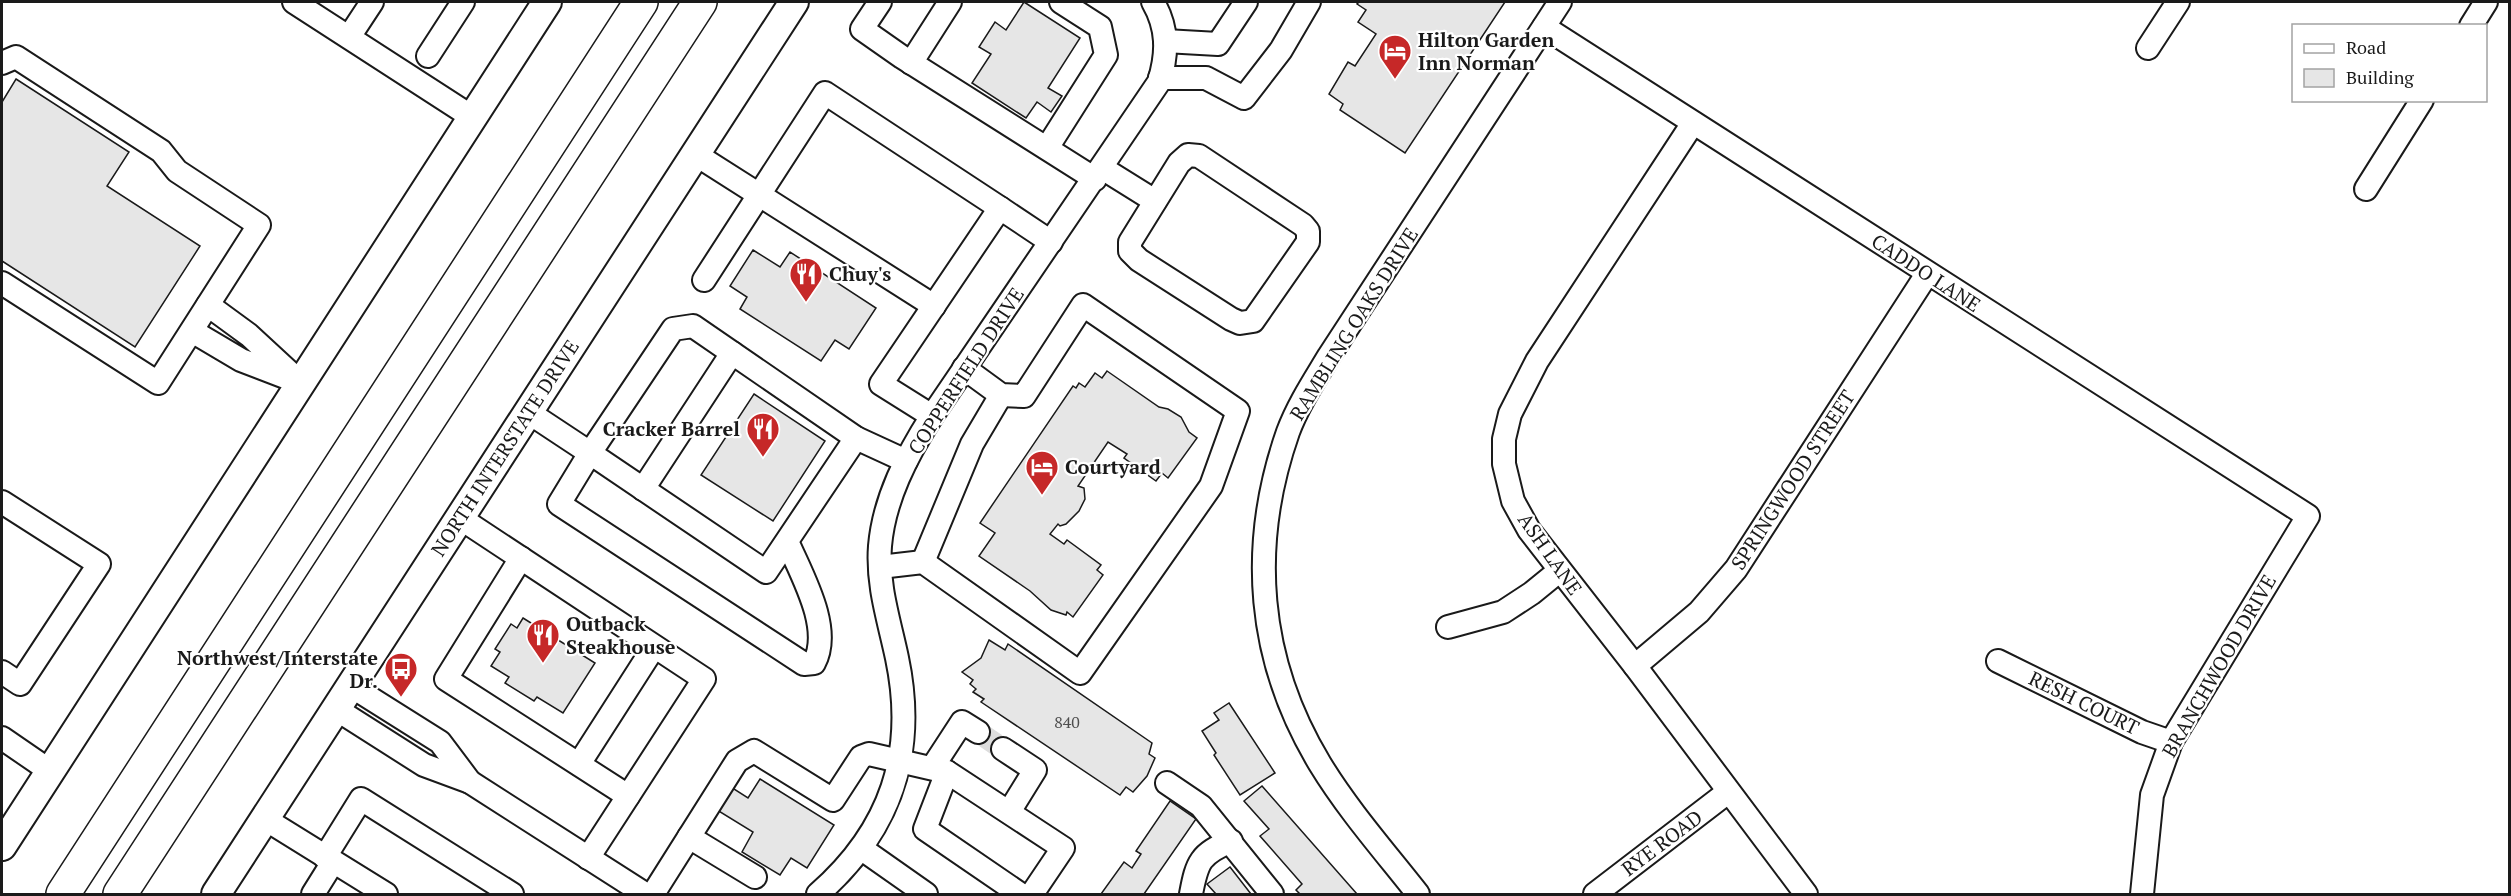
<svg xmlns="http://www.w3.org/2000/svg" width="2511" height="896" font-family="'PT Serif',serif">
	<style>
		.building { fill: #e6e6e6; stroke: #1a1a1a; stroke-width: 1.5 }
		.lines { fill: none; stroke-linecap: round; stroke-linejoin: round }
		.minor-tunnel { stroke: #ddd; stroke-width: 22; stroke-dasharray: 22 11; stroke-linecap: butt }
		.minor-casing { stroke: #1a1a1a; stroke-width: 26 }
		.major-casing { stroke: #1a1a1a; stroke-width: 32 }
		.highway-casing { stroke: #1a1a1a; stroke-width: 36 }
		.minor { stroke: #fff; stroke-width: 22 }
		.major { stroke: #fff; stroke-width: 28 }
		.highway { stroke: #fff; stroke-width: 33 }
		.labels { text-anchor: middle; stroke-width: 4.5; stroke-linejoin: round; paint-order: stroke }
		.number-label { font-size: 16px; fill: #4d4d4d }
		.poi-label { font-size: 20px; font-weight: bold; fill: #1a1a1a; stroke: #fff; text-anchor: start }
		.street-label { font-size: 20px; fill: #1a1a1a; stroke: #fff }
	</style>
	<rect width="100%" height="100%" fill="#fff"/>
	<g class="building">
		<path d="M 1024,2 L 1080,38 L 1048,88 L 1062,96 L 1051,112 L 1037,102 L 1026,118 L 972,83 L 991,54 L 979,47 L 995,22 L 1006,30 Z"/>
		<path d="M 1359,2 L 1505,2 L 1405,153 L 1340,110 L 1343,104 L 1329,94 L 1348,62 L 1355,66 L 1376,34 L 1358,22 L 1366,10 L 1357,4 Z"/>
		<path d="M 16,79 L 129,152 L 107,186 L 200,246 L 135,347 L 2,261 L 2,102 Z"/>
		<path d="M 753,250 L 780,267 L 790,252 L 876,308 L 849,349 L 835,340 L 821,361 L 740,309 L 747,297 L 730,286 Z"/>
		<path d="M 1107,371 L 1159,407 L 1168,409 L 1181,417 L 1189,432 L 1197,438 L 1168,478 L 1162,473 L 1156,481 L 1124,458 L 1127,454 L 1108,442 L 1078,486 L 1084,488 L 1085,499 L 1079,511 L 1066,524 L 1060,526 L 1058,524 L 1050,534 L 1064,544 L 1067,540 L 1101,565 L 1097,570 L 1103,575 L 1073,617 L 1067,612 L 1066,615 L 1051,610 L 1030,591 L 979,556 L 995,533 L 980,523 L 1073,386 L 1076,388 L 1079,383 L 1085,387 L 1095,373 L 1102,378 Z"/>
		<path d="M 754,394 L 825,441 L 773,521 L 701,475 Z"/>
		<path d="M 523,618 L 595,663 L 563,713 L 537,697 L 534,701 L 505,683 L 509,677 L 491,666 L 500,652 L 495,649 L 511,624 L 517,628 Z"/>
		<path d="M 989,640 L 1005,650 L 1008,644 L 1152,743 L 1149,754 L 1155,758 L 1147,776 L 1133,792 L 1126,787 L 1120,795 L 981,702 L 984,699 L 973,692 L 976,689 L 970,684 L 973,680 L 962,672 L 981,658 Z"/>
		<path d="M 1229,703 L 1275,773 L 1240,795 L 1214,755 L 1216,753 L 1202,731 L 1219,720 L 1214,713 Z"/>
		<path d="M 760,779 L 834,825 L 807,868 L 791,858 L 780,875 L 742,852 L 753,832 L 717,810 L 731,787 L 748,798 Z"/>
		<path d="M 1262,786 L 1357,894 L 1300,894 L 1296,890 L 1302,884 L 1260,836 L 1269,829 L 1244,801 Z"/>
		<path d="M 1170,801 L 1196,819 L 1144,894 L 1101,894 L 1124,862 L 1132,868 L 1141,854 L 1136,851 Z"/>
		<path d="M 1230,867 L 1251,894 L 1216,894 L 1207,884 Z"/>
	</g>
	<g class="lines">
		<path class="minor-tunnel" d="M 978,732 L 1003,749"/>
		<g class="minor-casing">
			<g id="minor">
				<path d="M 294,2 L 472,117"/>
				<path d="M 880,2 L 862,29 L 902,57 L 1095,179"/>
				<path d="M 2471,26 L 2486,2"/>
				<path d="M 1544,27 L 2308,516 L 2171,742 L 2152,795 L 2142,894"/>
				<path d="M 349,37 L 372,2"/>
				<path d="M 1165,41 L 1218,44 L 1246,2"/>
				<path d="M 2148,48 L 2178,2"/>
				<path d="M 428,56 L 463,2"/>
				<path d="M 2,63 L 16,57 L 161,151 L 177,171 L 259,225 L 158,383 L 2,283"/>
				<path d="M 911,63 L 950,2"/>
				<path d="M 1160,78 L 1206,78 L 1244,98 L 1281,50 L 1309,2"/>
				<path d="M 1693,123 L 1537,361 L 1510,414 L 1504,439 L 1504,464 L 1513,501 L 1529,530 L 1635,666 L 1806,894"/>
				<path d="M 1047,148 L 1106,55 L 1100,27 L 1061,2"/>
				<path d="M 695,154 L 934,306"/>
				<path d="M 1188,155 L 1199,156 L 1303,225 L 1308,231 L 1308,242 L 1253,321 L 1240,323 L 1231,319 L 1139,260 L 1130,251 L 1130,242 L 1179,163 Z"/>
				<path d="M 1102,168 L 1155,201"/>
				<path d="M 2366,189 L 2422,100"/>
				<path d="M 704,280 L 825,93 L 1000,208"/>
				<path d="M 192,331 L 241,360 L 301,383 L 249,335 L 208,305"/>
				<path d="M 528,412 L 590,453 L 673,329 L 693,326 L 856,438 L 906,461"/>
				<path d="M 932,416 L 881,384 L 1000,208 L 1051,242"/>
				<path d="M 643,489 L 732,353"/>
				<path d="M 2,502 L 99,564 L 20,684 L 2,672"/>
				<path d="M 460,518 L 704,679 L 588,858"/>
				<path d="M 787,541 C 801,574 833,628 814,663 L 804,664 L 559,504 L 590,453 L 766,572 L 856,438"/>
				<path d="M 521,558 L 446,679 L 628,796"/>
				<path d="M 923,562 L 972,444 L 1001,395"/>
				<path d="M 880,567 L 923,562 L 1080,673 L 1211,486 L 1238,411 L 1083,305 L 1024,396 L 1001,395 L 964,368"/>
				<path d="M 1448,627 L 1503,612 L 1532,593 L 1559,571"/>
				<path d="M 1998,661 L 2142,732 L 2171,742"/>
				<path d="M 1635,666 L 1699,612 L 1736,569 L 1927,274"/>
				<path d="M 351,686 L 440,742 L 470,782"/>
				<path d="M 336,709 L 424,765 L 470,782 L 645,894"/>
				<path d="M 2,738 L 50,771"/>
				<path d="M 1003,749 L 1035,770 L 1009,812"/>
				<path d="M 579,764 L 654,647"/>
				<path d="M 932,768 L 962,722 L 978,732"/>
				<path d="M 947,772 L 925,829 L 1020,894"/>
				<path d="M 1167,783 L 1201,806 L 1272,894"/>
				<path d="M 265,819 L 386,894"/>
				<path d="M 689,837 L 755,877"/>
				<path d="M 862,849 L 926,894"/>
				<path d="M 325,857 L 361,799 L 512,894"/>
				<path d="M 313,894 L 333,862"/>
				<path d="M 653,894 L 737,761 L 754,751 L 833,800 L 861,757 L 869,754 L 947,772 L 1063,848 L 1032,894"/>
				<path d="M 818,894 C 891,830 917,753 897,658 C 889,620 877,585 880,546 C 884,499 907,455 932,416 L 1159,82 C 1168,53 1168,28 1153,2"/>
				<path d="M 1191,894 C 1197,862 1200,854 1231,841"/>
				<path d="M 1418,894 C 1385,852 1348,810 1320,764 C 1257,660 1248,546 1288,432 C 1298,405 1314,381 1329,356 L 1560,2"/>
				<path d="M 1595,894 L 1728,792"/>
			</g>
		</g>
		<g class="major-casing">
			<g id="major">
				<path d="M 2,846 L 547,2"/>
				<path d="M 216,894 L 794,2"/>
			</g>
		</g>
		<g class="highway-casing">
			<g id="highway">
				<path d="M 63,894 L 641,2"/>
				<path d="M 120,894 L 700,2"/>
			</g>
		</g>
		<use href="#minor" class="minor"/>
		<use href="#major" class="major"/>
		<use href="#highway" class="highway"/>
	</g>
	<defs>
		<g id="hotel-pin" transform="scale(1.725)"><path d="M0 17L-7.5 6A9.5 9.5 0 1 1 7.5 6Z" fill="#c62828" stroke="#fff"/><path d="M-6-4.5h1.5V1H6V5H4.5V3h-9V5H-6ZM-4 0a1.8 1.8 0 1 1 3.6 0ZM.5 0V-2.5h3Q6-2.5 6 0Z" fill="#fff"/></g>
		<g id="restaurant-pin" transform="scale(1.725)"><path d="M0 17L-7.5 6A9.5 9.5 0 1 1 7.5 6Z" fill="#c62828" stroke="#fff"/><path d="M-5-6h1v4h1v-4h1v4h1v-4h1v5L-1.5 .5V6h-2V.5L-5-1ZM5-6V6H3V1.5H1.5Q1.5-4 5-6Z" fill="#fff"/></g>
		<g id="bus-pin" transform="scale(1.725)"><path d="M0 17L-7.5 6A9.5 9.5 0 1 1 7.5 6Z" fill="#c62828" stroke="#fff"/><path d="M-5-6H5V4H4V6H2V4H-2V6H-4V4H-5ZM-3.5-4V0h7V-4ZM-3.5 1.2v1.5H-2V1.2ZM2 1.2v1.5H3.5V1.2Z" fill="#fff"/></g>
	</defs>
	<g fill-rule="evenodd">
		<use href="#hotel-pin" x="1395" y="51"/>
		<use href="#restaurant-pin" x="806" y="274"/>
		<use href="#restaurant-pin" x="763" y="429"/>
		<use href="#hotel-pin" x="1042" y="467"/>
		<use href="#restaurant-pin" x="543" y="635"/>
		<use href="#bus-pin" x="401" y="669"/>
	</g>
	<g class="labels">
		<g class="number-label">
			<text x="1067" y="728">840</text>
		</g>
		<g class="poi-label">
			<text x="1418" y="47">Hilton Garden<tspan x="1418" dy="23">Inn Norman</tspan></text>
			<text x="829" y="281">Chuy's</text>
			<text x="740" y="436" text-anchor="end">Cracker Barrel</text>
			<text x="1065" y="474">Courtyard</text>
			<text x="566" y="631">Outback<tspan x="566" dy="23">Steakhouse</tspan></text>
			<text x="378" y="665" text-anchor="end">Northwest/Interstate<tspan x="378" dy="23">Dr.</tspan></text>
		</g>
		<g class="street-label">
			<text transform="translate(1926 273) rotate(33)" y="7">CADDO LANE</text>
			<text transform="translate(1354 324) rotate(-58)" y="7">RAMBLING OAKS DRIVE</text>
			<text transform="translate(966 371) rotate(-57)" y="7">COPPERFIELD DRIVE</text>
			<text transform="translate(505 448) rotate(-57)" y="7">NORTH INTERSTATE DRIVE</text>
			<text transform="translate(1793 480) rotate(-57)" y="7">SPRINGWOOD STREET</text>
			<text transform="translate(1550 554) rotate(55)" y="7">ASH LANE</text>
			<text transform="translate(2219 666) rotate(-60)" y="7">BRANCHWOOD DRIVE</text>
			<text transform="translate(2084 703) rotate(26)" y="7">RESH COURT</text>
			<text transform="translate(1662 843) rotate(-37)" y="7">RYE ROAD</text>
		</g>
	</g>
	<rect width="2511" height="896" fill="none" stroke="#1a1a1a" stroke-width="6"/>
	<rect x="2292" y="24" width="195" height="78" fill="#ffffff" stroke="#a3a3a3" stroke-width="1.5"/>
	<rect x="2304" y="44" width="30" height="9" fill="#ffffff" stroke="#a3a3a3" stroke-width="1.5"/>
	<text x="2346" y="54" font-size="18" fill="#1a1a1a">Road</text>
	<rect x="2304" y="69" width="30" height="18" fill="#e6e6e6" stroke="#a3a3a3" stroke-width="1.5"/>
	<text x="2346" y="84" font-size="18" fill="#1a1a1a">Building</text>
</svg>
